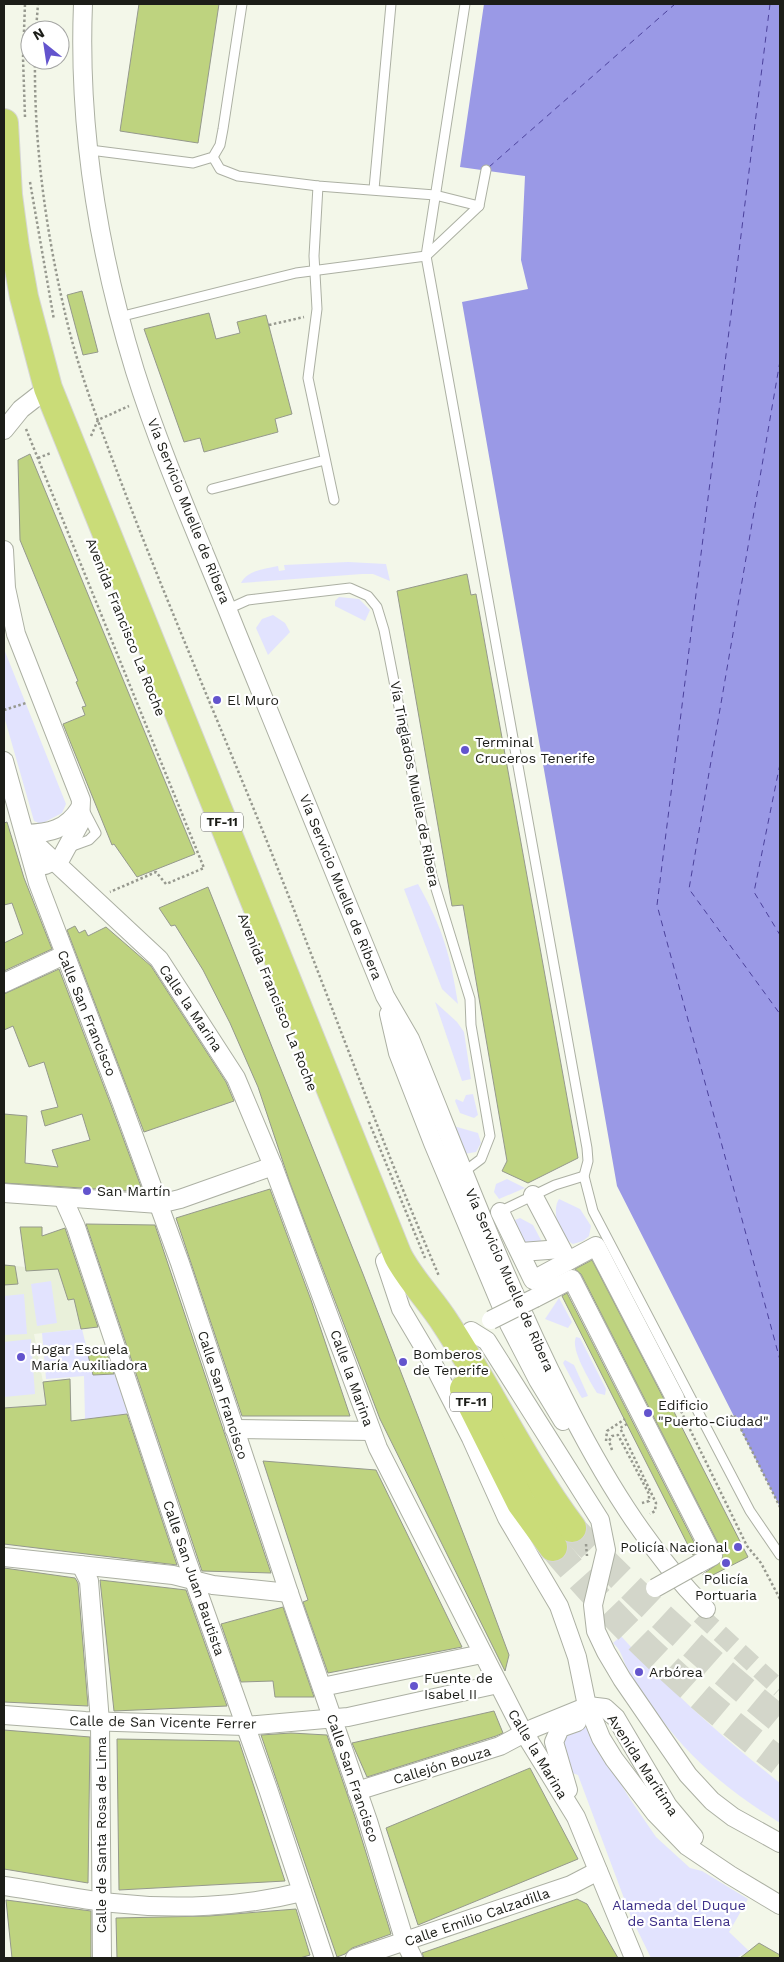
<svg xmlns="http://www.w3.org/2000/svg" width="784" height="1962" font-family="'Work Sans',sans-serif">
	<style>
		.built { fill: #e9f0da }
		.green { fill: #e2e3fe }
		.water { fill: #9a99e6 }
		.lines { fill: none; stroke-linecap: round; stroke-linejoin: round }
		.ferry { stroke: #4b419b; stroke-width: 1; stroke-dasharray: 6 5; stroke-linecap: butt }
		.building { fill: #bed37f; stroke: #95998c }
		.street-tunnel { stroke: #d3d6ca; stroke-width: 18; stroke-dasharray: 18 9; stroke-linecap: butt }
		.primary-tunnel { stroke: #d3d6ca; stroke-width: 28; stroke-dasharray: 28 14; stroke-linecap: butt }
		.lane-casing { stroke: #acb0a3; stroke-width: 11 }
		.street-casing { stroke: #acb0a3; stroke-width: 20 }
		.primary-casing { stroke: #d6d6d5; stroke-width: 30 }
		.path { stroke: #97998f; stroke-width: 2.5; stroke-dasharray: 2.5 2.5; stroke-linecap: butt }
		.lane { stroke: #fff; stroke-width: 9 }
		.street { stroke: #fff; stroke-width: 18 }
		.primary { stroke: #cadc78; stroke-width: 28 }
		.street-bridge-casing { stroke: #acb0a3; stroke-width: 20; stroke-linecap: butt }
		.street-bridge { stroke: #fff; stroke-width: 18 }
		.poi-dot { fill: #6354cd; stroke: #fff; stroke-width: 2 }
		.labels { text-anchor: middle; stroke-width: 4.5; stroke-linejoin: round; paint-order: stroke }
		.shield { fill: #fff; stroke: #60615d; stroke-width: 1 }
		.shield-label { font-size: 12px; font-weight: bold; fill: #1c1d18 }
		.street-label { font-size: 14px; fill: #1c1d18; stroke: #fff }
		.poi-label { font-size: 14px; fill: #1c1d18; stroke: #fff; text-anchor: start }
		.park-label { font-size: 14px; fill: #3b2e87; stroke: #fff }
	</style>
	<rect width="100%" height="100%" fill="#f3f7e9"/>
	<path class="built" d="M 20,1227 L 25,1227 L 24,1235 L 33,1235 L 33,1227 L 43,1227 L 42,1235 L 46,1235 L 65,1228 L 100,1327 L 34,1334 L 43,1382 L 70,1379 L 71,1416 L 66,1417 L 67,1441 L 4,1445 L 4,1265 L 26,1267 Z"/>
	<g class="green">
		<path d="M 348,562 L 386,564 L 390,581 L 373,574 L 362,574 L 241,583 C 248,570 264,569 278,566 L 279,571 L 285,570 L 284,565 Z"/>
		<path d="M 339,597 L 359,599 L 370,610 L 365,621 L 335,606 L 335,601 Z"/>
		<path d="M 273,615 L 285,623 L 290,632 L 268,655 L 256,628 L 262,619 Z"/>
		<path d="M 4,649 L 66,804 L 62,813 L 41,824 L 34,821 L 4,716 Z"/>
		<path d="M 418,884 C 443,929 450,954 458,1004 L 442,989 L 404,889 Z"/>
		<path d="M 435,1002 L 457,1022 L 464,1032 L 471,1079 L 462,1081 Z"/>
		<path d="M 473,1094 L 478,1115 L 474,1118 L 460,1113 L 455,1101 L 456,1099 L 463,1102 L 466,1095 Z"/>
		<path d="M 450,1125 L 478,1133 L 481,1143 L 476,1152 L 464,1154 Z"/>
		<path d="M 507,1179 L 525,1188 L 499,1199 L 494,1192 L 496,1184 Z"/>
		<path d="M 559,1199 L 580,1209 L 591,1226 L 589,1236 L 583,1241 L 573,1244 C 559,1237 551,1211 559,1199 Z"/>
		<path d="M 520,1218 L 533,1225 L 542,1242 L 526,1248 L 510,1222 Z"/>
		<path d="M 51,1281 L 57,1323 L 37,1326 L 31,1284 Z"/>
		<path d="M 24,1294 L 27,1334 L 4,1335 L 4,1296 Z"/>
		<path d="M 559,1298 L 572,1322 L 568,1328 L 545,1319 Z"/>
		<path d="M 82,1329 L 93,1375 L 122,1374 L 132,1413 L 85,1419 L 84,1376 L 46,1379 L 42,1333 Z"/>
		<path d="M 576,1337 L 580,1338 L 606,1389 L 605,1395 L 597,1393 C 590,1381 570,1349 576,1337 Z"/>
		<path d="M 31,1339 L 35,1394 L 4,1397 L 4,1342 Z"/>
		<path d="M 565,1360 L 574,1365 L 588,1396 L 582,1398 L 580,1395 L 563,1363 Z"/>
		<path d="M 621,1636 C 671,1692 722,1737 780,1783 L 780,1823 C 726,1789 688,1758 651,1705 C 642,1693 633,1679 626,1666 C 622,1657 621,1650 613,1643 Z"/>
		<path d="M 586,1727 L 630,1799 L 656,1837 L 690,1868 L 702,1871 L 748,1899 L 729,1932 L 749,1951 L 736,1958 L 651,1958 L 631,1917 L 578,1775 L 572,1773 L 561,1748 L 564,1735 Z"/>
	</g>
	<path class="water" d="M 484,4 L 780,4 L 780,1507 L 617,1186 L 462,302 L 528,289 L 521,260 L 525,176 L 460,167 Z"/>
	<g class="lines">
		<g class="ferry">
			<path d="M 770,4 L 657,905 L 780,1360"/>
			<path d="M 489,167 L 675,4"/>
			<path d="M 780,361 L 689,889 L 780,1014"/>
			<path d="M 780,764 L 754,892 L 780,935"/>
		</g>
	</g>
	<g class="building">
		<path d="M 139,4 L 219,4 L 198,143 L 120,131 Z"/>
		<path d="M 82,291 L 98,352 L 83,355 L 67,295 Z"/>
		<path d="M 209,313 L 216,339 L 240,333 L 237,322 L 266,315 L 292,414 L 275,419 L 278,432 L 204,452 L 200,438 L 184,442 L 144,329 Z"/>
		<path d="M 30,454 L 195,854 L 137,877 L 114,844 L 112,845 L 63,724 L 85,715 L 82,707 L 86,706 L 76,682 L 78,681 L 20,540 L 18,460 Z"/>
		<path d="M 467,574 L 471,595 L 476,594 L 578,1158 L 528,1183 L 502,1171 L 507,1161 L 463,905 L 452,906 L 397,591 Z"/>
		<path d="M 7,822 L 24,878 L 52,949 L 4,971 L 4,943 L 23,934 L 12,903 L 4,905 L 4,823 Z"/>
		<path d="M 208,887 L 363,1274 L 477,1569 L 509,1655 L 505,1671 L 380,1419 L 290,1183 L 258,1087 L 230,1023 L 203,970 L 175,925 L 171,926 L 159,908 Z"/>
		<path d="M 75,926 L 79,933 L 85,930 L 88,936 L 106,927 L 151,966 L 226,1082 L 234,1101 L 144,1132 L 67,930 Z"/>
		<path d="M 59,969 L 111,1105 L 143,1192 L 4,1183 L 4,1114 L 27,1116 L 25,1163 L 58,1167 L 52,1150 L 90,1140 L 82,1114 L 45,1126 L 41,1111 L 58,1107 L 44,1062 L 29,1067 L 13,1026 L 4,1030 L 4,994 Z"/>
		<path d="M 270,1189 L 311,1300 L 350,1416 L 242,1416 L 176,1218 Z"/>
		<path d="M 86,1224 L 155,1225 L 271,1573 L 202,1571 Z"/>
		<path d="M 20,1227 L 42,1227 L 42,1236 L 65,1228 L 98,1327 L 81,1329 L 74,1299 L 68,1300 L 58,1269 L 26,1271 Z"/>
		<path d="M 592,1260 L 666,1403 L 672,1408 L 748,1557 L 705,1579 L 703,1574 L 722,1561 L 722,1551 L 581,1274 L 575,1269 Z"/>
		<path d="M 4,1265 L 15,1266 L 18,1284 L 4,1285 Z"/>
		<path d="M 567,1293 L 699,1552 L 693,1555 L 562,1296 Z"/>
		<path d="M 107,1354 L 114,1374 L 93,1375 L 88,1355 Z"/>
		<path d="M 70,1379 L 71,1421 L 127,1414 L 177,1565 L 4,1544 L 4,1408 L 46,1405 L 43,1382 Z"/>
		<path d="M 263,1461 L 376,1470 L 462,1647 L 328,1673 L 303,1602 L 308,1600 Z"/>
		<path d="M 4,1568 L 75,1578 L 78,1583 L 88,1706 L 4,1702 Z"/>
		<path d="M 100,1580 L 186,1590 L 227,1706 L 114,1711 Z"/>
		<path d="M 283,1607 L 314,1697 L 275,1697 L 273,1681 L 241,1682 L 221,1624 Z"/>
		<path d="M 494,1711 L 503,1733 L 496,1736 L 367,1777 L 352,1743 Z"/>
		<path d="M 4,1730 L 90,1737 L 88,1883 L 4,1869 Z"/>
		<path d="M 291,1733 L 327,1735 L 355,1817 L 391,1934 L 352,1948 L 345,1954 L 337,1957 L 261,1735 Z"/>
		<path d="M 117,1739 L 239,1741 L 285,1881 L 119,1890 Z"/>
		<path d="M 530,1768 L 578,1859 L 418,1925 L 386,1828 Z"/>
		<path d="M 577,1899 L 587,1904 L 618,1958 L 424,1958 L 422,1953 Z"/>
		<path d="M 6,1900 L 91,1911 L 91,1958 L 12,1958 Z"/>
		<path d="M 296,1909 L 310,1955 L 300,1958 L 117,1958 L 116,1918 L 209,1916 Z"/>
		<path d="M 759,1943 L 780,1955 L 780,1958 L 740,1958 Z"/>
	</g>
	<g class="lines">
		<path class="street-tunnel" d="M 700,1615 L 780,1689"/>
		<g class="primary-tunnel">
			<path d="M 572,1528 C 637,1597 707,1660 780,1720"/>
			<path d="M 553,1547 C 619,1627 698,1699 780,1762"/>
		</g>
		<g class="lane-casing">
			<g id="lane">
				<path d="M 465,4 L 426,256 L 587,1148 L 588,1161 L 584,1176 L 593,1211 L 750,1511 L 780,1555"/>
				<path d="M 90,150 L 193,163 L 213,157 L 220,145 L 223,129 L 242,4"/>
				<path d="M 213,157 L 220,169 L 238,176 L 318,186 L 435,195 L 479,206 L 486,170"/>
				<path d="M 318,186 L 314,256 L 317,309 L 308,378 L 334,500"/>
				<path d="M 374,189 L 391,4"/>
				<path d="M 119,317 L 296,273 L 426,256 L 479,206"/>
				<path d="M 212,489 L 325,460"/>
				<path d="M 228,609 L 248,600 L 350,588 L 368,596 L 377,607 L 384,630 L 432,876 L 470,999 L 471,1025 L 490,1136 L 481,1159 L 461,1174"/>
				<path d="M 67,848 L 89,840 L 96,833 L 83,808"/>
				<path d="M 497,1213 L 555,1185 L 584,1176"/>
			</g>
		</g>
		<g class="street-casing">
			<g id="street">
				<path d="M 83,4 C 78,127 99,254 135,371 C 163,460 202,545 236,631 C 286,752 335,874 385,996 L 410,1039 C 459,1159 504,1281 563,1397 C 601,1473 646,1548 706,1609"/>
				<path d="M 4,430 L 21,409 L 48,388"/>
				<path d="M 4,550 L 6,588 L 16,634 L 81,800 L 80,823 L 61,858 L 45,865"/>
				<path d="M 4,761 L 38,883 L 121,1101 L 180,1263 L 289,1593 L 368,1821 L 405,1942 L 413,1958"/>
				<path d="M 25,834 L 159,959 L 236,1078 L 273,1166 L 378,1448 L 520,1726 L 576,1817 L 634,1958"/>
				<path d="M 25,834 C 50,833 66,830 80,808"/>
				<path d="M 4,983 L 64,955"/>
				<path d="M 389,1014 L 398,1053 L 433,1143 L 509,1324 L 538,1380 L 563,1421"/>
				<path d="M 4,1193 L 159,1204 L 180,1199 L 273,1166"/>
				<path d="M 533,1195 L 568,1261"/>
				<path d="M 63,1198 L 76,1227 L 186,1558 L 268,1789 L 324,1958"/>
				<path d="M 500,1212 L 533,1280 L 596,1246 L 675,1398"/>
				<path d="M 521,1252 L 561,1249"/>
				<path d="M 385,1261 L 401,1309 L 430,1358 L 471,1438 L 507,1518 L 559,1606 L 577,1657 L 586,1701 L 601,1738 L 614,1759 L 655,1813 L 687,1846 L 730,1875 L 780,1905"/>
				<path d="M 535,1298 L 572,1279 L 713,1556 L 698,1564"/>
				<path d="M 471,1331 L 487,1341 L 600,1520 L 606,1550 L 593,1605 L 596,1631 L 606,1652 L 622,1679 L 688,1775 L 712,1801 L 733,1817 L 780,1843"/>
				<path d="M 234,1429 L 371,1431"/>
				<path d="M 4,1557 L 173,1575 L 213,1585 L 289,1593"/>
				<path d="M 81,1565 L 89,1581 L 100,1722 L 102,1958"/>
				<path d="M 322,1687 L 482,1654"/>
				<path d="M 4,1715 L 85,1721 L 245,1726 L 348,1717 L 498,1684"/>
				<path d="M 568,1790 L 554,1742 L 560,1728 L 577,1722"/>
				<path d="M 357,1791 L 500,1746 L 534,1728 L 588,1706 L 605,1708 L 616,1718 L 668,1806 L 694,1837"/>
				<path d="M 4,1886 C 40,1891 76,1899 113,1903 C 175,1910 242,1907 302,1892"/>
				<path d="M 355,1958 L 571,1885 L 598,1871"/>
			</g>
		</g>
		<g class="primary-casing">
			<g id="primary">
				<path d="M 4,123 L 8,195 L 15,247 L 24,297 L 48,388 L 398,1256 C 411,1281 431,1300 446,1324 C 490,1391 524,1464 572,1528"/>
				<path d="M 464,1389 L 521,1503 L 553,1547"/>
			</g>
		</g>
		<g class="path">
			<path d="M 36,30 L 38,4"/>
			<path d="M 35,60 C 34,141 45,225 63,304 C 76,365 99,424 121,482 C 163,593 210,702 255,812 C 318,966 373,1123 439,1276"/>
			<path d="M 25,117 L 23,58 L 25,4"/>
			<path d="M 30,182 L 54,320"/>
			<path d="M 269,325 L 304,317"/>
			<path d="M 26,429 L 204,868 L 166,884 L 156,872 L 110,892"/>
			<path d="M 91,436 L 98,420 L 129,406"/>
			<path d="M 38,458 L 51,453"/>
			<path d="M 4,710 L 26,703"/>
			<path d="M 369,1122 L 425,1258"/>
			<path d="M 681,1411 L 747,1546 L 761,1563 L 780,1599"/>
			<path d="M 627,1424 L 620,1428 L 656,1503 L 655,1511 L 650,1514"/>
			<path d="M 717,1424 L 734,1415 L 780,1507"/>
			<path d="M 606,1441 L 607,1431 L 625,1419"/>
			<path d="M 612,1450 L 609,1441 L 612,1436 L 618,1435 L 649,1494 L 649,1501 L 642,1503"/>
			<path d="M 586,1544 L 587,1556"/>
		</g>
		<use href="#lane" class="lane"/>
		<use href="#street" class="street"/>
		<use href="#primary" class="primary"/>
		<g class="street-bridge-casing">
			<g id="street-bridge">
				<path d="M 491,1320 L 535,1298"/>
				<path d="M 655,1588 L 698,1564"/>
			</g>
		</g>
		<use href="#street-bridge" class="street-bridge"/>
	</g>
	<g class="poi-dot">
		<circle cx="217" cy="700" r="5"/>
		<circle cx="465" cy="750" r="5"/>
		<circle cx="87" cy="1191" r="5"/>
		<circle cx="21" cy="1357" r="5"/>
		<circle cx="403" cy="1362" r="5"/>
		<circle cx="648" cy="1413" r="5"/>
		<circle cx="738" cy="1547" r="5"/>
		<circle cx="726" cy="1563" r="5"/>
		<circle cx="639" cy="1672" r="5"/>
		<circle cx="414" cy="1686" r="5"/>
	</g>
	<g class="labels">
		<g class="shield">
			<rect x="201" y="812.5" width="42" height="19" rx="4"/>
			<rect x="450" y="1392.5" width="42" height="19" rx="4"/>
		</g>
		<g class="shield-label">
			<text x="222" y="826">TF-11</text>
			<text x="471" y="1406">TF-11</text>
		</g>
		<g class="street-label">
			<text transform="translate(189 511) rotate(68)" y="5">Vía Servicio Muelle de Ribera</text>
			<text transform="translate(126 627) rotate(68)" y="5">Avenida Francisco La Roche</text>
			<text transform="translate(415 784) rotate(79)" y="5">Vía Tinglados Muelle de Ribera</text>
			<text transform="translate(341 887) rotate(68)" y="5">Vía Servicio Muelle de Ribera</text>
			<text transform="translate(278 1002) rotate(68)" y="5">Avenida Francisco La Roche</text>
			<text transform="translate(191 1008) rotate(56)" y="5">Calle la Marina</text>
			<text transform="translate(87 1013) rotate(68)" y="5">Calle San Francisco</text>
			<text transform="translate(510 1280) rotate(66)" y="5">Vía Servicio Muelle de Ribera</text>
			<text transform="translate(352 1378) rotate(70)" y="5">Calle la Marina</text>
			<text transform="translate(223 1395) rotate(72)" y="5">Calle San Francisco</text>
			<text transform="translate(194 1578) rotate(71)" y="5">Calle San Juan Bautista</text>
			<text transform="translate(163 1722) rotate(1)" y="5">Calle de San Vicente Ferrer</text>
			<text transform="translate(538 1754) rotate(59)" y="5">Calle la Marina</text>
			<text transform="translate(442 1765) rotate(-17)" y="5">Callejón Bouza</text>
			<text transform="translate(643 1765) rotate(57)" y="5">Avenida Marítima</text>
			<text transform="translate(353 1778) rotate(71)" y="5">Calle San Francisco</text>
			<text transform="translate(101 1835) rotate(-90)" y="5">Calle de Santa Rosa de Lima</text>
			<text transform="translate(477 1917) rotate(-19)" y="5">Calle Emilio Calzadilla</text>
		</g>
		<g class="poi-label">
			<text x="227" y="705">El Muro</text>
			<text x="475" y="747">Terminal<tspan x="475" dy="16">Cruceros Tenerife</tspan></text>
			<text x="97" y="1196">San Martín</text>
			<text x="31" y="1354">Hogar Escuela<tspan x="31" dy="16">María Auxiliadora</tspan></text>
			<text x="413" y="1359">Bomberos<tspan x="413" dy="16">de Tenerife</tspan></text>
			<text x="658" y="1410">Edificio<tspan x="658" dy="16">"Puerto-Ciudad"</tspan></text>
			<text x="728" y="1552" text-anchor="end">Policía Nacional</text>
			<text x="726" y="1584" text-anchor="middle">Policía<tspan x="726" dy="16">Portuaria</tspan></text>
			<text x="649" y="1677">Arbórea</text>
			<text x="424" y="1683">Fuente de<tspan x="424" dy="16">Isabel II</tspan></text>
		</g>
		<g class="park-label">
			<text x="679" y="1910">Alameda del Duque<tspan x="679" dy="16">de Santa Elena</tspan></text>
		</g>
	</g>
	<rect width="784" height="1962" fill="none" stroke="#1c1d18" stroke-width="10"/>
	<g transform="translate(45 45) rotate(330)"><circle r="24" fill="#ffffff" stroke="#a4a5a3"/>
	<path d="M0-4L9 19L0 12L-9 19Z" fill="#6354cd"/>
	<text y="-8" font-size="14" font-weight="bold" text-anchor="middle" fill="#1c1d18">N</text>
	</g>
</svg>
